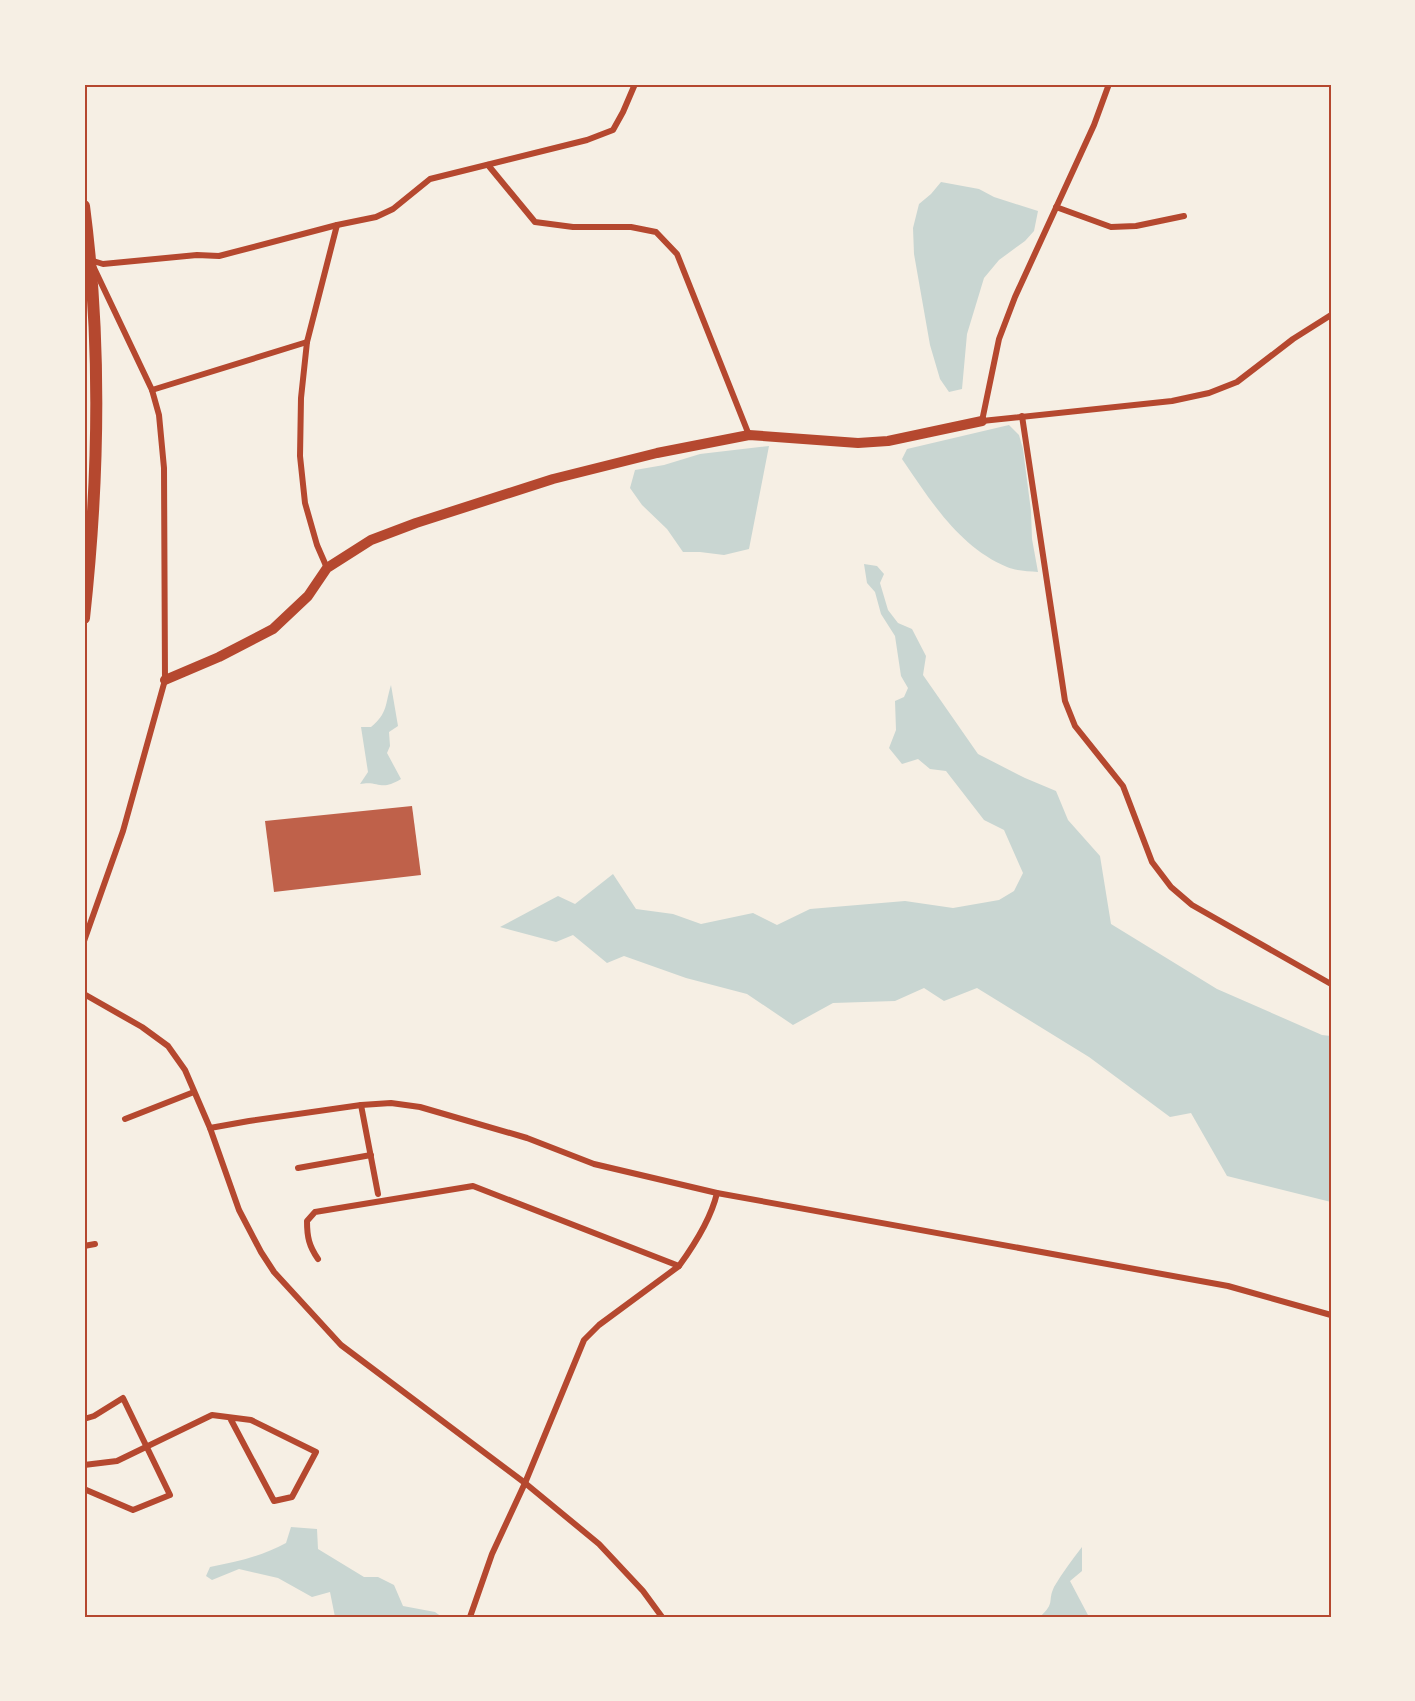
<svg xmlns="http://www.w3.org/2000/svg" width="1415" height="1701" font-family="'Source Sans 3',sans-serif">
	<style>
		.water { fill: #c9d6d2 }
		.building { fill: #bf614a }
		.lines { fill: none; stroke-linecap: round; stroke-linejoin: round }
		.minor { stroke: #b5482f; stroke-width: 6 }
		.tertiary { stroke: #b5482f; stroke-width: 10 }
		.secondary { stroke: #b5482f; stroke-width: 12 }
		.neatline { fill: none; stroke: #b5482f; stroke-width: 2 }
	</style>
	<rect width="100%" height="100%" fill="#f6efe4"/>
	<g class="water">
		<path d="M 941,182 L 979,189 L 994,197 L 1038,211 L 1034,231 L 1025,241 L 999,260 L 984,278 L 967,334 L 962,389 L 949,392 L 940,379 L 930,345 L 914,254 L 913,228 L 919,204 L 931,194 Z"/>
		<path d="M 1009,425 L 1019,435 L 1023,449 L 1031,511 L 1032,539 L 1038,572 C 1028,571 1016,571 1007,567 C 959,547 930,500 902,459 L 907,449 Z"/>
		<path d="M 769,446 L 749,549 L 724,555 L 700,552 L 683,552 L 667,529 L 642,505 L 630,488 L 635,470 L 664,465 L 700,454 Z"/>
		<path d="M 864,564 L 877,566 L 884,574 L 880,583 L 888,610 L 898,623 L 912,629 L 926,656 L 923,675 L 978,754 L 1025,778 L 1056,791 L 1068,820 L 1100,856 L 1111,924 L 1217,989 L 1322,1035 L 1331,1036 L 1331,1202 L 1227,1176 L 1191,1113 L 1170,1117 L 1089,1057 L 977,988 L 944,1001 L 924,988 L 895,1001 L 833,1003 L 793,1025 L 747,994 L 686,978 L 624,956 L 607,963 L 573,935 L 556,942 L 500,927 L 558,896 L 575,904 L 613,874 L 636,909 L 673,914 L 701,924 L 753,913 L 777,925 L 810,909 L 905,901 L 953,908 L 999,900 L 1014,891 L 1023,873 L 1004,830 L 984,820 L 946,771 L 930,769 L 918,759 L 902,764 L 889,748 L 896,730 L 895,701 L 904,697 L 908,688 L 901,676 L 895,636 L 881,614 L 875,592 L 867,583 Z"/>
		<path d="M 391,685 L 398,726 L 389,732 L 390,746 L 387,753 L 401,779 C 380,792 379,780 360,784 L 368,772 L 361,727 L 371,727 C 388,713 385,704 391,685 Z"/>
		<path d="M 291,1527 L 317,1529 L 318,1549 L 364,1577 L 378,1577 L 394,1585 L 403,1606 L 435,1612 L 442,1617 L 335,1617 L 330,1592 L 312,1597 L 278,1578 L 239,1569 L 212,1580 L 206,1576 L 210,1567 C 237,1562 262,1556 286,1543 Z"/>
		<path d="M 1082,1547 L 1082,1571 L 1070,1581 L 1089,1617 L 1040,1617 C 1056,1602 1047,1602 1054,1587 C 1062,1573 1072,1560 1082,1547 Z"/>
	</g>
	<path class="building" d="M 412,806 L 421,875 L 274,892 L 265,821 Z"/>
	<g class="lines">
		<g class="minor">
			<path d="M 1109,84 L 1094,125 L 1015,297 L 999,339 L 982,421 L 1172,401 L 1209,393 L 1237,382 L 1293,339 L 1331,315"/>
			<path d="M 488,165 L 535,222 L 573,227 L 631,227 L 656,232 L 677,254 L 749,435"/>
			<path d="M 1056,207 L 1111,227 L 1136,226 L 1184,216"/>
			<path d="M 90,260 L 103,264 L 197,255 L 219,256 L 337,225 L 376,217 L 393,209 L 430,179 L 587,140 L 613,130 L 623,112 L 635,84"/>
			<path d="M 152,390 L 307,342"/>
			<path d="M 1022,416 L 1065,701 L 1075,726 L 1123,786 L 1152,862 L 1171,887 L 1192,905 L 1331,984"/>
			<path d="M 327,568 L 317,545 L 305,503 L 300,456 L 301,398 L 307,342 L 337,225"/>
			<path d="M 84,941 L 123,831 L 165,680 L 164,468 L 159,415 L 152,390 L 94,268"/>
			<path d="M 84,994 L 142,1027 L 168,1046 L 185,1070 L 210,1128 L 239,1210 L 261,1252 L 274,1272 L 341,1345 L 525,1483 L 599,1544 L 643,1591 L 662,1617"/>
			<path d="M 361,1105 L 378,1194"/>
			<path d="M 125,1119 L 194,1092"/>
			<path d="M 210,1128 L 249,1121 L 361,1105 L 391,1103 L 420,1107 L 527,1138 L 594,1164 L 717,1193 L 1228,1286 L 1331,1315"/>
			<path d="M 298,1168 L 371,1155"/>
			<path d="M 84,1246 L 95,1244"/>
			<path d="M 318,1259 C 309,1246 307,1237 307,1221 L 315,1212 L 473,1186 L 679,1266"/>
			<path d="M 84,1419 L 94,1416 L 123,1398 L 170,1495 L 133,1510 L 84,1489"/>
			<path d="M 84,1465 L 117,1461 L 212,1415 L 251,1420 L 316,1452 L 292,1497 L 274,1501 L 230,1418"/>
			<path d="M 470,1617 L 492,1554 L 525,1483 L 584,1340 L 599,1325 L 679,1266 C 695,1244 711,1219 717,1193"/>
		</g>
		<path class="tertiary" d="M 165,680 L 219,657 L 273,629 L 308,596 L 327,568 L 371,540 L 416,523 L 553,479 L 657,453 L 749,435 L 858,443 L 888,441 L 982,421"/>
		<path class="secondary" d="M 84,206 C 102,343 99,481 84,618"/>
	</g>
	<rect width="1415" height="1701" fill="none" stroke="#f6efe4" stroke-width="171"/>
	<rect x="86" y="86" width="1244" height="1530" class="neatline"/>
</svg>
